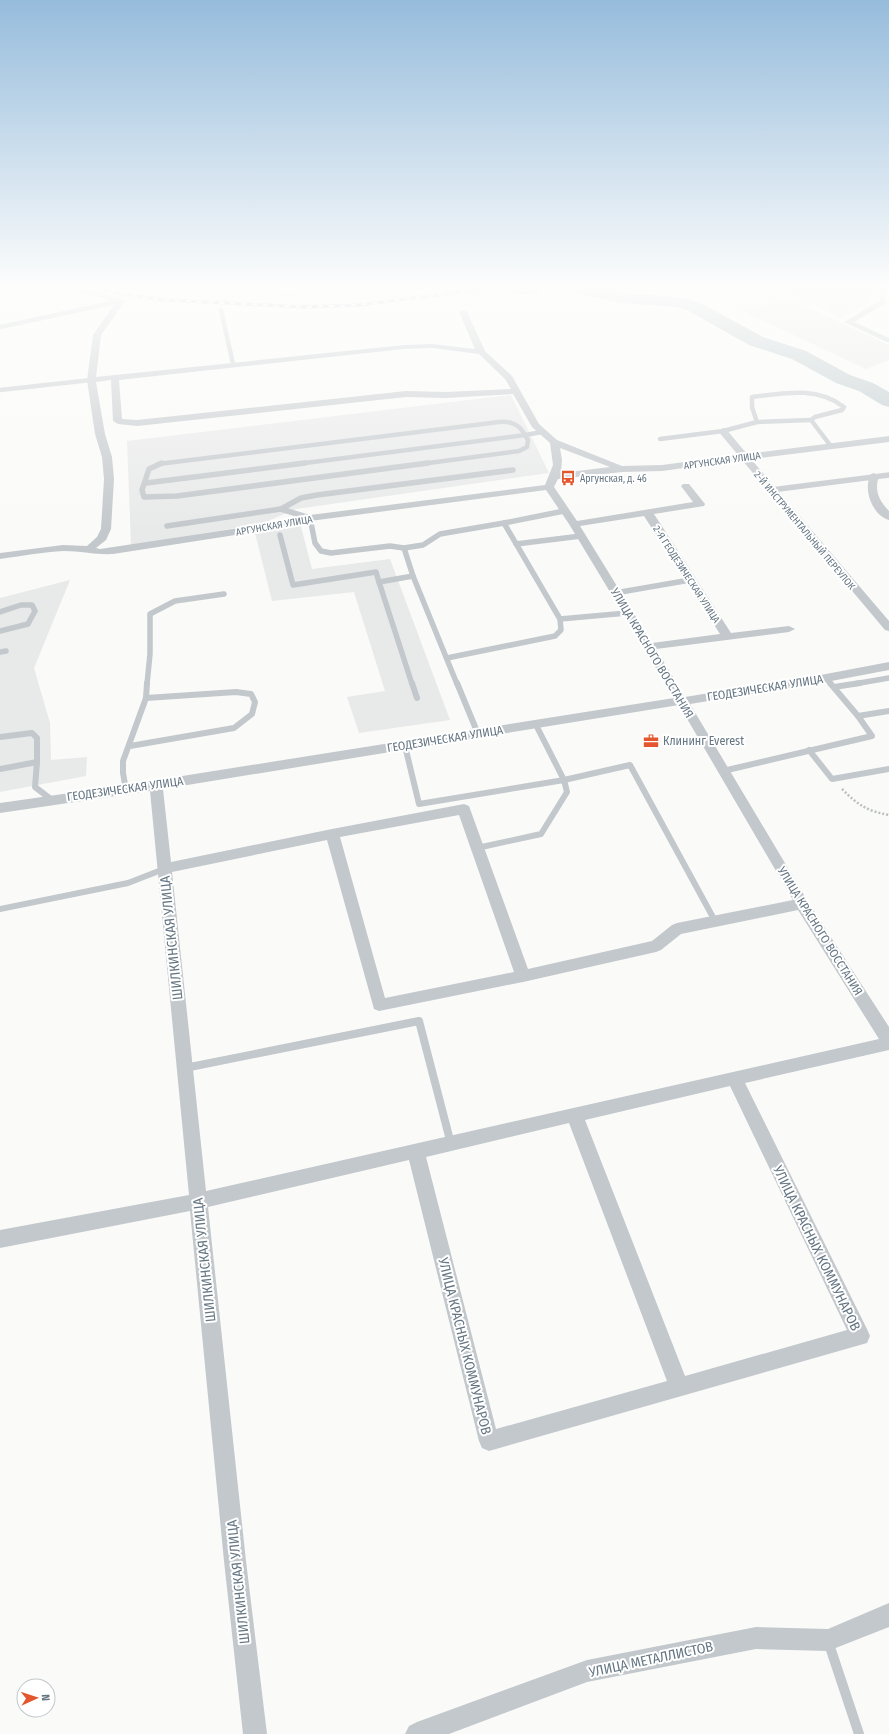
<svg xmlns="http://www.w3.org/2000/svg" width="889" height="1734" font-family="'Fira Sans Condensed',sans-serif">
	<style>
		.built { fill: #e8e9e9 }
		.lines { fill: none; stroke-linecap: round; stroke-linejoin: round }
		.river { fill: #bbc7cb; fill-rule: evenodd }
		.path-far1 { stroke: #bbbfc2; stroke-width: 1.5; stroke-dasharray: 1 1; stroke-linecap: butt }
		.path { stroke: #bbbfc2; stroke-width: 2.5; stroke-dasharray: 2 2; stroke-linecap: butt }
		.service-far4 { stroke: #c3c8cc; stroke-width: 4.5 }
		.service-far3 { stroke: #c3c8cc; stroke-width: 5.5 }
		.service-far2 { stroke: #c3c8cc; stroke-width: 6 }
		.service-far1 { stroke: #c3c8cc; stroke-width: 8 }
		.service { stroke: #c3c8cc; stroke-width: 10 }
		.minor { fill: #c3c8cc; fill-rule: evenodd }
		.rail-casing { stroke: #a2aab0; stroke-width: 3 }
		.rail { stroke: #fff; stroke-width: 2; stroke-dasharray: 5.5; stroke-linecap: butt }
		.labels { text-anchor: middle; stroke-width: 4; stroke-linejoin: round; paint-order: stroke }
		.far-street-label { font-size: 10px; fill: #657683; stroke: #fff }
		.far-poi-label { font-size: 10px; fill: #657683; stroke: #fff; text-anchor: start }
		.street-label { font-size: 12px; fill: #657683; stroke: #fff }
		.poi-label { font-size: 12px; fill: #657683; stroke: #fff; text-anchor: start }
		.near-street-label { font-size: 14px; fill: #657683; stroke: #fff }
	</style>
	<rect width="100%" height="100%" fill="#fafaf8"/>
	<g class="built">
		<path d="M 782,288 L 876,288 L 875,299 L 841,318 Z"/>
		<path d="M 790,299 L 889,345 L 889,360 L 866,369 L 740,310 Z"/>
		<path d="M 511,395 L 549,473 L 296,509 L 261,524 L 131,545 L 127,441 Z"/>
		<path d="M 300,523 L 312,569 L 390,559 L 450,720 L 359,733 L 347,697 L 385,691 L 354,592 L 272,601 L 255,533 Z"/>
		<path d="M 70,580 L 34,668 L 50,723 L 51,760 L 87,757 L 86,776 L 0,792 L 0,598 Z"/>
	</g>
	<g class="lines">
		<g class="river">
			<path d="M 506,288 L 542,288 L 539,292 C 529,294 514,299 506,288 Z"/>
			<path d="M 570,288 L 605,288 L 624,293 L 677,297 L 699,302 L 763,337 L 806,351 L 850,375 L 873,383 L 889,392 L 889,407 L 882,405 L 859,391 L 836,383 L 792,359 L 749,345 L 687,310 L 677,307 L 623,303 L 573,292 Z"/>
		</g>
		<path class="path-far1" d="M 225,301 L 227,296 L 331,294 L 423,288"/>
		<path class="path" d="M 842,789 C 858,805 867,811 889,815"/>
		<g class="service-far4">
			<path d="M 73,288 L 119,300"/>
			<path d="M 882,303 L 883,288"/>
			<path d="M 221,310 L 233,364"/>
			<path d="M 0,327 L 121,301"/>
			<path d="M 0,390 L 91,380"/>
			<path d="M 757,422 L 811,420"/>
			<path d="M 525,435 L 542,432"/>
			<path d="M 660,439 L 723,431 L 757,422 L 752,407 L 752,397 C 784,393 817,386 844,407 L 842,410 L 815,417 L 811,420 L 830,445"/>
			<path d="M 158,464 L 499,422 C 511,421 519,424 525,435"/>
			<path d="M 297,464 L 525,435"/>
			<path d="M 421,464 L 519,451 L 527,447 L 528,440 L 525,435"/>
		</g>
		<g class="service-far3">
			<path d="M 162,463 L 149,469 L 142,490 L 144,497 L 177,496 L 428,463"/>
			<path d="M 146,483 L 305,463"/>
			<path d="M 771,490 L 889,475"/>
			<path d="M 281,509 L 301,498 L 317,495 L 513,470"/>
			<path d="M 564,511 L 504,523 L 560,619 L 627,613"/>
			<path d="M 167,526 L 281,509 L 310,518 L 315,543 L 321,551 L 331,553 L 390,546 L 404,548 L 423,545 L 440,534 L 504,523"/>
			<path d="M 280,535 L 293,585 L 376,572 L 379,582"/>
			<path d="M 516,544 L 581,536"/>
			<path d="M 404,548 L 413,576 L 457,684"/>
			<path d="M 615,593 L 690,580"/>
			<path d="M 0,612 L 21,605 L 32,605 L 35,611 L 28,624 L 0,631"/>
			<path d="M 0,652 L 6,651"/>
			<path d="M 447,658 L 555,636 L 561,630 L 560,619"/>
			<path d="M 826,678 L 831,684"/>
			<path d="M 147,684 L 150,654 L 150,614 L 175,601 L 224,594"/>
			<path d="M 412,684 L 379,582 L 413,576"/>
			<path d="M 854,684 L 889,678"/>
		</g>
		<g class="service-far2">
			<path d="M 412,683 L 417,698"/>
			<path d="M 457,683 L 478,734"/>
			<path d="M 834,687 L 860,683"/>
			<path d="M 858,716 L 889,711"/>
			<path d="M 0,737 L 32,733 L 37,738 L 37,762"/>
			<path d="M 130,746 L 234,728 L 252,714 L 255,702 L 251,694 L 236,692 L 146,698"/>
			<path d="M 405,746 L 419,804 L 564,780 L 630,765 L 715,921"/>
			<path d="M 809,750 L 832,779 L 889,769"/>
			<path d="M 0,769 L 37,762 L 35,787 L 52,800"/>
			<path d="M 723,771 L 872,736 L 858,716 L 830,683"/>
			<path d="M 126,790 L 123,773 L 123,761 L 146,698 L 147,683"/>
			<path d="M 477,848 L 541,834 L 567,792 L 564,780 L 536,725"/>
			<path d="M 0,909 L 128,883 L 164,869"/>
		</g>
		<path class="service-far1" d="M 185,1068 L 419,1021 L 451,1144"/>
		<path class="service" d="M 828,1641 L 859,1734"/>
		<g class="minor">
			<path d="M 118,299 L 124,299 L 125,301 L 101,335 L 96,377 L 404,345 L 432,344 L 475,349 L 459,312 L 463,310 L 467,312 L 485,351 L 512,376 L 539,424 L 557,440 L 622,466 L 662,465 L 738,455 L 718,431 L 723,428 L 726,429 L 747,454 L 889,436 L 889,442 L 751,459 L 889,621 L 889,631 L 885,630 L 742,460 L 662,471 L 622,472 L 558,479 L 554,487 L 577,521 L 693,502 L 681,486 L 683,484 L 689,484 L 705,504 L 704,506 L 654,514 L 731,633 L 789,626 L 795,629 L 789,632 L 656,649 L 685,697 L 826,674 L 889,662 L 889,670 L 826,682 L 690,704 L 807,900 L 889,1027 L 889,1050 L 745,1083 L 867,1329 L 870,1336 L 867,1343 L 489,1451 L 482,1448 L 479,1441 L 409,1160 L 208,1207 L 246,1561 L 267,1734 L 243,1734 L 224,1561 L 190,1211 L 0,1248 L 0,1230 L 189,1195 L 150,791 L 0,813 L 0,803 L 126,785 L 674,698 L 569,524 L 546,490 L 310,521 L 273,529 L 113,554 C 96,555 81,551 64,551 C 43,552 21,556 0,559 L 0,553 L 63,545 L 87,546 L 97,537 L 101,529 L 104,479 L 102,457 L 95,434 L 87,380 L 93,335 ZM 432,348 L 479,354 L 505,379 L 511,389 L 446,392 L 406,391 L 137,420 L 122,419 L 119,380 L 404,349 ZM 111,380 L 113,421 L 118,424 L 137,426 L 406,397 L 446,398 L 513,394 L 532,427 L 550,443 L 553,465 L 545,485 L 310,515 L 273,523 L 100,549 L 96,548 L 106,540 L 111,529 L 114,479 L 112,457 L 105,434 L 96,382 ZM 560,448 L 610,467 L 561,473 L 562,460 ZM 644,516 L 720,634 L 652,643 L 580,526 ZM 679,705 L 793,900 L 677,923 L 672,925 L 652,941 L 528,969 L 469,806 L 464,804 L 332,829 L 171,862 L 163,789 ZM 459,815 L 514,972 L 385,998 L 340,837 ZM 327,840 L 374,1009 L 379,1011 L 523,982 L 656,952 L 661,950 L 681,934 L 798,910 L 879,1039 L 206,1191 L 172,872 ZM 730,1086 L 847,1330 L 685,1376 L 585,1120 ZM 569,1123 L 667,1381 L 496,1429 L 426,1157 Z"/>
			<path d="M 879,301 L 882,301 L 886,303 L 854,322 L 889,338 L 889,343 L 844,322 Z"/>
			<path d="M 874,473 L 879,476 C 874,491 879,500 889,511 L 889,520 C 873,516 862,489 871,474 Z"/>
			<path d="M 889,1603 L 889,1627 L 828,1651 L 756,1649 L 587,1682 L 449,1734 L 405,1734 L 409,1726 L 417,1722 L 587,1660 L 756,1627 L 828,1629 Z"/>
		</g>
		<g class="rail-casing">
			<path id="rail" d="M 99,288 L 120,294 L 164,300 L 305,307 L 358,305 L 493,288"/>
		</g>
		<use href="#rail" class="rail"/>
	</g>
	<linearGradient id="sky" x2="0" y2="1"><stop stop-color="#96bcdc"/><stop offset="0.54" stop-color="#fdfdfc"/><stop offset="1" stop-color="#fdfdfc" stop-opacity="0"/></linearGradient>
	<rect width="889" height="531" fill="url(#sky)"/>
	<defs>
		<g id="bus-bare" transform="scale(1.2)"><path d="M-5-6H5V4H4V6H2V4H-2V6H-4V4H-5ZM-3.5-4V0h7V-4ZM-3.5 1.2v1.5H-2V1.2ZM2 1.2v1.5H3.5V1.2Z" fill="#e4572e" stroke="#fff" stroke-width="2.5" paint-order="stroke"/></g>
		<g id="office-bare" transform="scale(1.2)"><path d="M-6-3h4V-5.5h4V-3h4V5H-6ZM-1-4.5V-3h2v-1.5ZM-6 0V1H6V0Z" fill="#e4572e" stroke="#fff" stroke-width="2.5" paint-order="stroke"/></g>
	</defs>
	<g fill-rule="evenodd">
		<use href="#bus-bare" x="568" y="478"/>
		<use href="#office-bare" x="651" y="741"/>
	</g>
	<g class="labels">
		<g class="far-street-label">
			<text transform="translate(722 460) rotate(-8)" y="4">АРГУНСКАЯ УЛИЦА</text>
			<text transform="translate(274 525) rotate(-10)" y="4">АРГУНСКАЯ УЛИЦА</text>
			<text transform="translate(805 530) rotate(50)" y="4">2-Й ИНСТРУМЕНТАЛЬНЫЙ ПЕРЕУЛОК</text>
			<text transform="translate(687 574) rotate(57)" y="4">2-Я ГЕОДЕЗИЧЕСКАЯ УЛИЦА</text>
		</g>
		<g class="far-poi-label">
			<text x="580" y="482">Аргунская, д. 46</text>
		</g>
		<g class="street-label">
			<text transform="translate(652 653) rotate(59)" y="4">УЛИЦА КРАСНОГО ВОССТАНИЯ</text>
			<text transform="translate(765 688) rotate(-9)" y="4">ГЕОДЕЗИЧЕСКАЯ УЛИЦА</text>
			<text transform="translate(445 739) rotate(-9)" y="4">ГЕОДЕЗИЧЕСКАЯ УЛИЦА</text>
			<text transform="translate(125 789) rotate(-8)" y="4">ГЕОДЕЗИЧЕСКАЯ УЛИЦА</text>
			<text transform="translate(820 931) rotate(58)" y="4">УЛИЦА КРАСНОГО ВОССТАНИЯ</text>
		</g>
		<g class="poi-label">
			<text x="663" y="745">Клининг Everest</text>
		</g>
		<g class="near-street-label">
			<text transform="translate(171 938) rotate(-96)" y="5">ШИЛКИНСКАЯ УЛИЦА</text>
			<text transform="translate(817 1248) rotate(64)" y="5">УЛИЦА КРАСНЫХ КОММУНАРОВ</text>
			<text transform="translate(204 1260) rotate(-96)" y="5">ШИЛКИНСКАЯ УЛИЦА</text>
			<text transform="translate(465 1346) rotate(76)" y="5">УЛИЦА КРАСНЫХ КОММУНАРОВ</text>
			<text transform="translate(238 1582) rotate(-96)" y="5">ШИЛКИНСКАЯ УЛИЦА</text>
			<text transform="translate(651 1659) rotate(-12)" y="5">УЛИЦА МЕТАЛЛИСТОВ</text>
		</g>
	</g>
	<g transform="translate(36 1698) rotate(87)"><circle r="19" fill="#ffffff" stroke="#c1c8cd"/>
	<path d="M0-3L7 15L0 10L-7 15Z" fill="#e4572e"/>
	<text y="-6" font-size="11" font-weight="bold" text-anchor="middle" fill="#657683">N</text>
	</g>
</svg>
